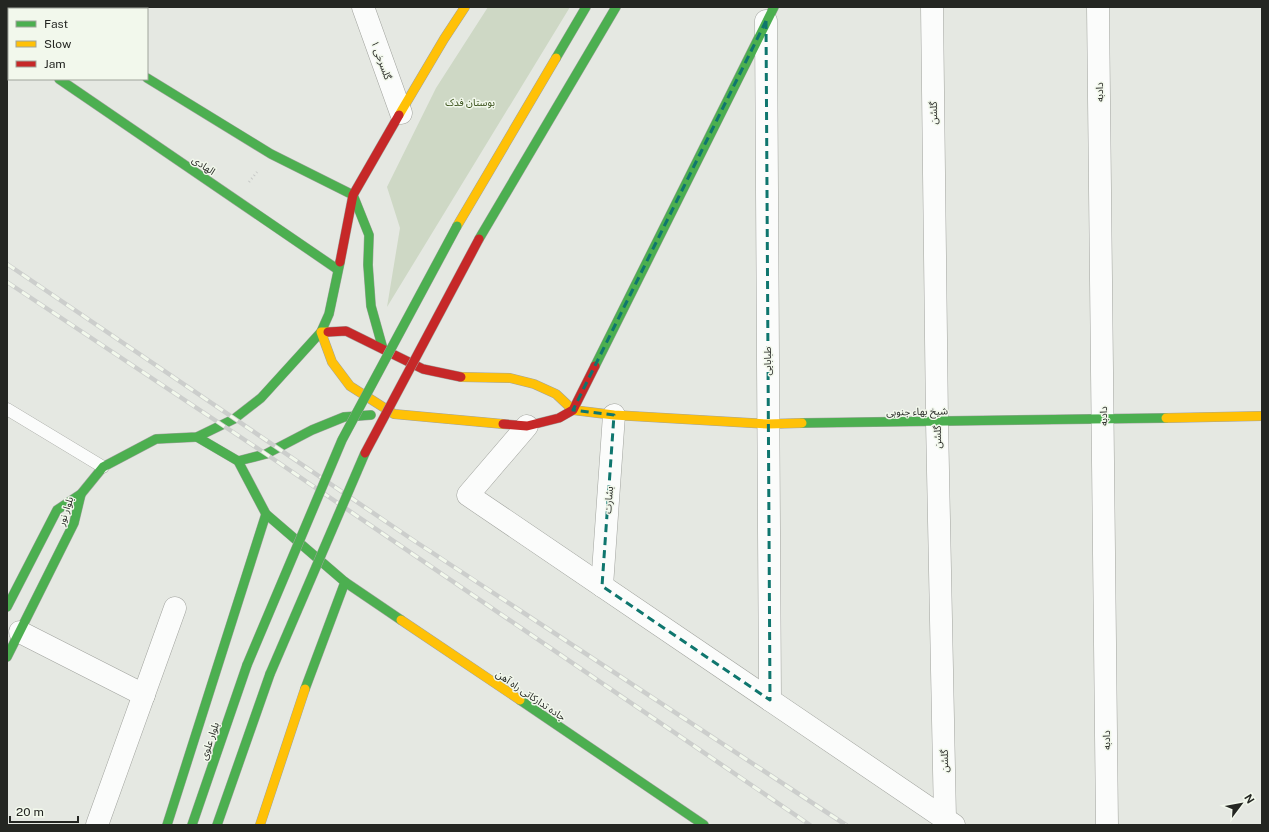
<svg xmlns="http://www.w3.org/2000/svg" width="1269" height="832" font-family="'Public Sans','Noto Sans Arabic',sans-serif">
	<style>
		.green { fill: #ced8c5 }
		.lines { fill: none; stroke-linecap: round; stroke-linejoin: round }
		.lane-casing { stroke: #a1a39e; stroke-width: 13 }
		.street-casing { stroke: #a1a39e; stroke-width: 23 }
		.fast-casing { stroke: #a1a39e; stroke-width: 10 }
		.slow-casing { stroke: #a1a39e; stroke-width: 10 }
		.jam-casing { stroke: #a1a39e; stroke-width: 10 }
		.path { stroke: #c6c8c6; stroke-width: 2.5; stroke-dasharray: 1 3; stroke-linecap: butt }
		.lane { stroke: #fbfcfb; stroke-width: 12 }
		.street { stroke: #fbfcfb; stroke-width: 22 }
		.fast { stroke: #4caf50; stroke-width: 9 }
		.slow { stroke: #ffc107; stroke-width: 9 }
		.jam { stroke: #c62828; stroke-width: 9 }
		.rail-casing { stroke: #cccecc; stroke-width: 4.5 }
		.rail { stroke: #f2f8ec; stroke-width: 3; stroke-dasharray: 9; stroke-linecap: butt }
		.fast-bridge-casing { stroke: #a1a39e; stroke-width: 10; stroke-linecap: butt }
		.jam-bridge-casing { stroke: #a1a39e; stroke-width: 10; stroke-linecap: butt }
		.fast-bridge { stroke: #4caf50; stroke-width: 9 }
		.jam-bridge { stroke: #c62828; stroke-width: 9 }
		.marked { fill: none; stroke: #0f766e; stroke-width: 3; stroke-dasharray: 8 5; stroke-linejoin: round }
		.labels { text-anchor: middle; stroke-width: 3; stroke-linejoin: round; paint-order: stroke }
		.street-label { font-size: 10px; fill: #242622; stroke: #f2f8ec }
		.park-label { font-size: 10px; fill: #334b13; stroke: #f2f8ec }
	</style>
	<rect width="100%" height="100%" fill="#e5e8e2"/>
	<path class="green" d="M 488,7 L 570,7 L 387,307 L 400,228 L 387,187 L 436,88 Z"/>
	<g class="lines">
		<g class="lane-casing">
			<path id="lane" d="M 7,409 L 103,467"/>
		</g>
		<g class="street-casing">
			<g id="street">
				<path d="M 363,7 L 401,113"/>
				<path d="M 932,7 L 937,421 L 945,819"/>
				<path d="M 1098,7 L 1107,825"/>
				<path d="M 766,21 L 770,700"/>
				<path d="M 527,426 L 468,495 L 954,825"/>
				<path d="M 602,586 L 614,415"/>
				<path d="M 20,632 L 144,695"/>
				<path d="M 97,825 L 175,608"/>
			</g>
		</g>
		<g class="fast-casing">
			<g id="fast">
				<path d="M 32,7 L 35,9"/>
				<path d="M 7,43 L 9,45"/>
				<path d="M 556,58 L 586,7"/>
				<path d="M 147,78 L 271,154 L 353,195 L 369,235 L 368,265 L 371,306 L 383,349"/>
				<path d="M 59,79 L 337,269"/>
				<path d="M 479,239 L 616,7"/>
				<path d="M 595,366 L 774,7"/>
				<path d="M 802,423 L 1166,418"/>
				<path d="M 197,437 L 238,461 L 266,514 L 345,582 L 401,620"/>
				<path d="M 238,461 L 266,454 L 312,430 L 344,417 L 371,415"/>
				<path d="M 7,607 L 57,510 L 81,494 L 103,467 L 156,439 L 197,437 L 234,419 L 261,398 L 321,332 L 329,314 L 340,262"/>
				<path d="M 7,657 L 74,523 L 81,494"/>
				<path d="M 305,689 L 345,582"/>
				<path d="M 520,700 L 704,825"/>
				<path d="M 167,825 L 266,514"/>
				<path d="M 192,825 L 247,665"/>
				<path d="M 217,825 L 270,674"/>
			</g>
		</g>
		<g class="slow-casing">
			<g id="slow">
				<path d="M 399,115 L 444,39 L 465,7"/>
				<path d="M 457,226 L 556,58"/>
				<path d="M 328,332 L 321,332 L 332,362 L 350,386 L 394,414 L 503,424"/>
				<path d="M 461,377 L 510,378 L 534,384 L 556,394 L 573,410"/>
				<path d="M 573,410 L 614,415 L 768,424 L 802,423"/>
				<path d="M 1166,418 L 1262,416"/>
				<path d="M 401,620 L 520,700"/>
				<path d="M 260,825 L 305,689"/>
			</g>
		</g>
		<g class="jam-casing">
			<g id="jam">
				<path d="M 340,262 L 353,195 L 399,115"/>
				<path d="M 328,332 L 346,331 L 423,369 L 461,377"/>
				<path d="M 503,424 L 527,426 L 559,418 L 573,410 L 595,366"/>
			</g>
		</g>
		<path class="path" d="M 249,182 L 257,172"/>
		<use href="#lane" class="lane"/>
		<use href="#street" class="street"/>
		<use href="#fast" class="fast"/>
		<use href="#slow" class="slow"/>
		<use href="#jam" class="jam"/>
		<g class="rail-casing">
			<g id="rail">
				<path d="M 7,264 L 410,538 L 846,825"/>
				<path d="M 7,282 L 266,454 L 810,825"/>
			</g>
		</g>
		<use href="#rail" class="rail"/>
		<g class="fast-bridge-casing">
			<g id="fast-bridge">
				<path d="M 247,665 L 342,440 L 457,226"/>
				<path d="M 270,674 L 365,453"/>
			</g>
		</g>
		<g class="jam-bridge-casing">
			<path id="jam-bridge" d="M 365,453 L 479,239"/>
		</g>
		<use href="#fast-bridge" class="fast-bridge"/>
		<use href="#jam-bridge" class="jam-bridge"/>
	</g>
	<path class="marked" d="M 766,21 L 770,700 L 602,586 L 614,415 L 573,410 Z"/>
	<g class="labels">
		<g class="street-label">
			<text transform="translate(382 60) rotate(70)" y="4">گلسرخی ۱</text>
			<text transform="translate(1099 92) rotate(-91)" y="4">دادبه</text>
			<text transform="translate(933 113) rotate(-91)" y="4">گلشن</text>
			<text transform="translate(204 165) rotate(34)" y="4">الهادی</text>
			<text transform="translate(767 361) rotate(-90)" y="4">طبابایی</text>
			<text transform="translate(917 411) rotate(-1)" y="4">شیخ بهاء جنوبی</text>
			<text transform="translate(1103 416) rotate(-91)" y="4">دادبه</text>
			<text transform="translate(937 437) rotate(-91)" y="4">گلشن</text>
			<text transform="translate(608 500) rotate(-86)" y="4">بشارت</text>
			<text transform="translate(65 511) rotate(-72)" y="4">بلوار نور</text>
			<text transform="translate(531 695) rotate(34)" y="4">جاده تدارکاتی راه آهن</text>
			<text transform="translate(1106 740) rotate(-91)" y="4">دادبه</text>
			<text transform="translate(209 741) rotate(-71)" y="4">بلوار علوی</text>
			<text transform="translate(944 761) rotate(-91)" y="4">گلشن</text>
		</g>
		<g class="park-label">
			<text x="470" y="106">بوستان فدک</text>
		</g>
	</g>
	<rect width="1269" height="832" fill="none" stroke="#242622" stroke-width="16"/>
	<rect x="8" y="8" width="140" height="72" fill="#f2f8ec" stroke="#a0a49b"/>
	<rect x="16" y="21" width="20" height="6" fill="#4caf50" stroke="#a0a49b"/>
	<text x="44" y="28" font-size="12" fill="#242622">Fast</text>
	<rect x="16" y="41" width="20" height="6" fill="#ffc107" stroke="#a0a49b"/>
	<text x="44" y="48" font-size="12" fill="#242622">Slow</text>
	<rect x="16" y="61" width="20" height="6" fill="#c62828" stroke="#a0a49b"/>
	<text x="44" y="68" font-size="12" fill="#242622">Jam</text>
	<g transform="translate(1241 804) rotate(58)" stroke="#f2f8ec" stroke-width="3" paint-order="stroke">
	<path d="M0-3L7 15L0 10L-7 15Z" fill="#242622"/>
	<text y="-6" font-size="11" font-weight="bold" text-anchor="middle" fill="#242622">N</text>
	</g>
	<path d="M10 816v6h68v-6" fill="none" stroke="#242622" stroke-width="2"/>
	<text x="16" y="816" font-size="12" fill="#242622" stroke="#f2f8ec" stroke-width="3" paint-order="stroke">20 m</text>
</svg>
